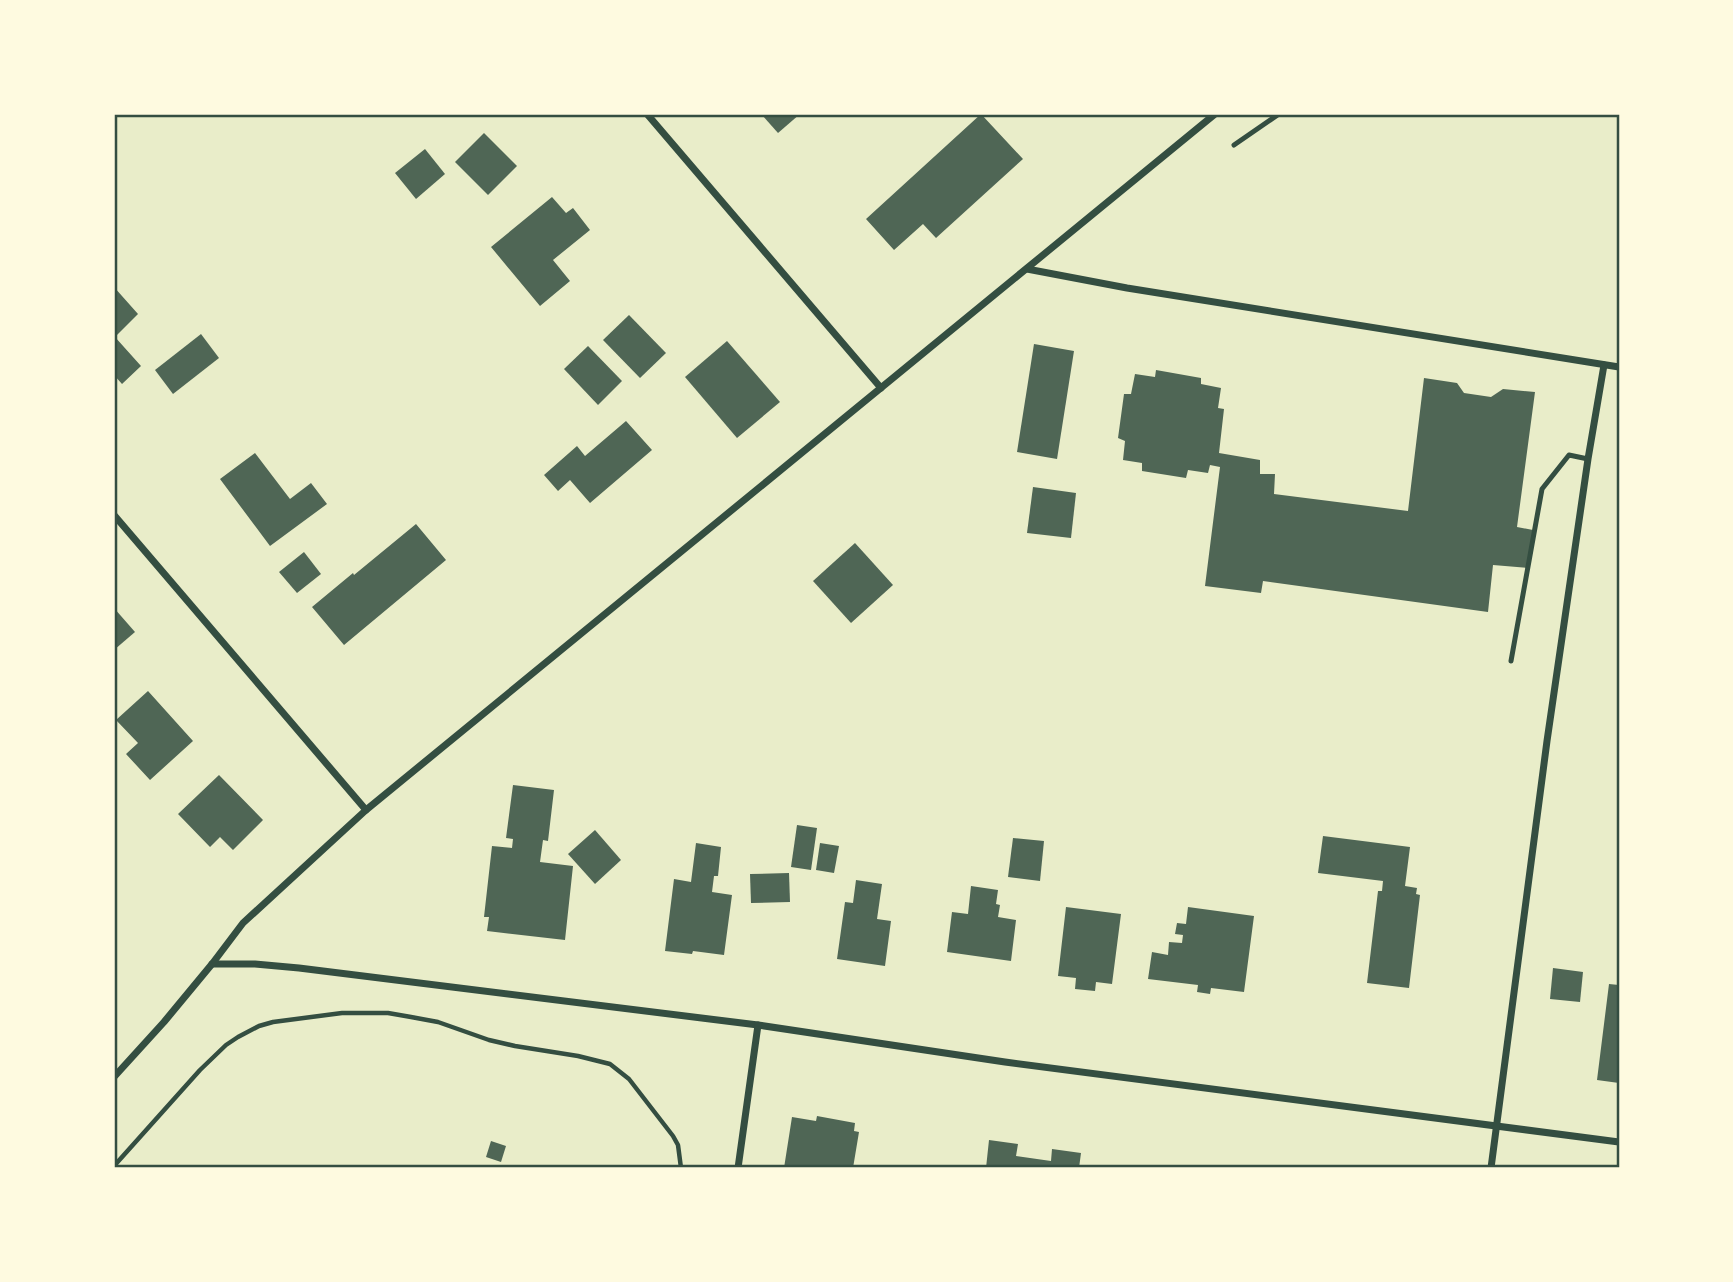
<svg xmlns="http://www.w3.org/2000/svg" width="1733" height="1282" font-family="'PT Sans',sans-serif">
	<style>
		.building { fill: #4f6655 }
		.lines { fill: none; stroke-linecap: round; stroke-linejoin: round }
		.path { stroke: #344e41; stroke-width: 4.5 }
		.service { stroke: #344e41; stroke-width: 5 }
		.minor { stroke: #344e41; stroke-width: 7 }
		.neatline { fill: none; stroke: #344e41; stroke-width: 2.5 }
	</style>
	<rect width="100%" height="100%" fill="#e9edc9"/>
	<g class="building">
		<path d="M 761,114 L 800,114 L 778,133 Z"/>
		<path d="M 981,114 L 1023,159 L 936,238 L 923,224 L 894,250 L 866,219 Z"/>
		<path d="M 484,133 L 517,166 L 488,195 L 455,162 Z"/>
		<path d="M 425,149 L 445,174 L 416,199 L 395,173 Z"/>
		<path d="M 552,197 L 566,213 L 573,208 L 590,230 L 553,260 L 570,281 L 540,306 L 491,247 Z"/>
		<path d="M 114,287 L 138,314 L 115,337 L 141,366 L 122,384 L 114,375 Z"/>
		<path d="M 629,315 L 666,353 L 640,378 L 603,340 Z"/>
		<path d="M 201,334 L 219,358 L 173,394 L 155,370 Z"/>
		<path d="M 727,341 L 780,402 L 737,438 L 685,377 Z"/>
		<path d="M 1034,344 L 1074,351 L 1057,459 L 1017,452 Z"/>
		<path d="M 588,346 L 622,381 L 598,405 L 564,369 Z"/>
		<path d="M 1156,370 L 1201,378 L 1201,384 L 1221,388 L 1218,408 L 1224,409 L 1219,453 L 1260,460 L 1260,474 L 1275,474 L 1274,494 L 1408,511 L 1424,378 L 1457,383 L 1464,393 L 1491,397 L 1503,389 L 1535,392 L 1517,527 L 1533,530 L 1528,568 L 1493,565 L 1488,612 L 1263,581 L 1261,593 L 1205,586 L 1220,467 L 1210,465 L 1208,473 L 1188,470 L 1186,478 L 1142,471 L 1142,463 L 1123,460 L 1125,441 L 1118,438 L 1124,394 L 1131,394 L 1135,374 L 1155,377 Z"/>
		<path d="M 626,421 L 652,450 L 590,503 L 570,480 L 558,491 L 544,475 L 577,446 L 585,456 Z"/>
		<path d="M 255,453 L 290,499 L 311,483 L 327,504 L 270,546 L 220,479 Z"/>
		<path d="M 1033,487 L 1076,493 L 1071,538 L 1027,533 Z"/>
		<path d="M 416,524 L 446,560 L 344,645 L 312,607 L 353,573 L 354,575 Z"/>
		<path d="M 855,543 L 893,585 L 851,623 L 813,581 Z"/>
		<path d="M 304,552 L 321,574 L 297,593 L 279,572 Z"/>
		<path d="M 114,608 L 135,632 L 114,650 Z"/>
		<path d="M 148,691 L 193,741 L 150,780 L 126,754 L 138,743 L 116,720 Z"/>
		<path d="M 219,775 L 263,820 L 233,850 L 220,837 L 210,847 L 178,814 Z"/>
		<path d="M 513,785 L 554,790 L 548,841 L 543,840 L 540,862 L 573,866 L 565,940 L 487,931 L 489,917 L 484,917 L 492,846 L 512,848 L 513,839 L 506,838 Z"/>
		<path d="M 797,825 L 817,828 L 811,870 L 791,867 Z"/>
		<path d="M 595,830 L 621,860 L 595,884 L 568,854 Z"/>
		<path d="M 1323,836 L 1410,847 L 1405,886 L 1417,888 L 1416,894 L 1420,895 L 1409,988 L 1367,983 L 1378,891 L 1382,891 L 1383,881 L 1318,873 Z"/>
		<path d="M 1013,838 L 1044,841 L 1040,881 L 1008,877 Z"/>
		<path d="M 696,843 L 721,847 L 718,876 L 714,876 L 712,892 L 732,895 L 724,955 L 693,951 L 692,954 L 665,951 L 674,879 L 691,882 Z"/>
		<path d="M 820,843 L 839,846 L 834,873 L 816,870 Z"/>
		<path d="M 789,873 L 790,902 L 751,903 L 750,874 Z"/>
		<path d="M 856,880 L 882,884 L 877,919 L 891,921 L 885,966 L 837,959 L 845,902 L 853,903 Z"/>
		<path d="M 971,886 L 998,890 L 996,904 L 1000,905 L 998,917 L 1016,920 L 1011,961 L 947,952 L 952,912 L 968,914 Z"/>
		<path d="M 1066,907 L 1121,914 L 1112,984 L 1096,982 L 1095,991 L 1075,989 L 1076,978 L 1058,976 Z"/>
		<path d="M 1188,907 L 1254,916 L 1244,992 L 1211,988 L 1210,994 L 1197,992 L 1198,985 L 1148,979 L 1152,952 L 1168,955 L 1169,942 L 1182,943 L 1183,935 L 1175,934 L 1177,923 L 1186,924 Z"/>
		<path d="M 1553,968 L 1583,972 L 1580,1002 L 1550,999 Z"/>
		<path d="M 1609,984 L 1619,985 L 1619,1083 L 1597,1080 Z"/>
		<path d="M 817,1116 L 855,1123 L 854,1131 L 859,1132 L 853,1168 L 784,1168 L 792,1117 L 816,1121 Z"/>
		<path d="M 989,1140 L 1018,1144 L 1016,1156 L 1051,1161 L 1052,1149 L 1081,1153 L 1079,1168 L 986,1168 Z"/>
		<path d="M 491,1141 L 506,1146 L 501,1162 L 486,1157 Z"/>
	</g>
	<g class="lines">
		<path class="path" d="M 114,1166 L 200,1070 L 226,1045 L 238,1037 L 259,1026 L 273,1022 L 342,1013 L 388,1013 L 411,1017 L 438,1022 L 489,1040 L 515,1046 L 578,1056 L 610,1064 L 629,1079 L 673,1136 L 678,1145 L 681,1168"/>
		<g class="service">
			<path d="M 1234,145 L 1279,114"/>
			<path d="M 1511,661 L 1542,489 L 1569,455 L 1588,459"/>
		</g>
		<g class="minor">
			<path d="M 647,114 L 881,388"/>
			<path d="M 1027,269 L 1127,288 L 1619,367"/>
			<path d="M 114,515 L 366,810"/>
			<path d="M 212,964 L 255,964 L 299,968 L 758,1025 L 1005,1062 L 1619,1142"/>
			<path d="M 114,1077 L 164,1022 L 212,964 L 243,923 L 366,810 L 1215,114"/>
			<path d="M 738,1168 L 758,1025"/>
			<path d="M 1491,1168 L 1547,741 L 1588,459 L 1604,365"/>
		</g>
	</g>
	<rect width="1733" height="1282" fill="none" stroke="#fefae0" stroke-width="231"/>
	<rect x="116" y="116" width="1502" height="1050" class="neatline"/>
</svg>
